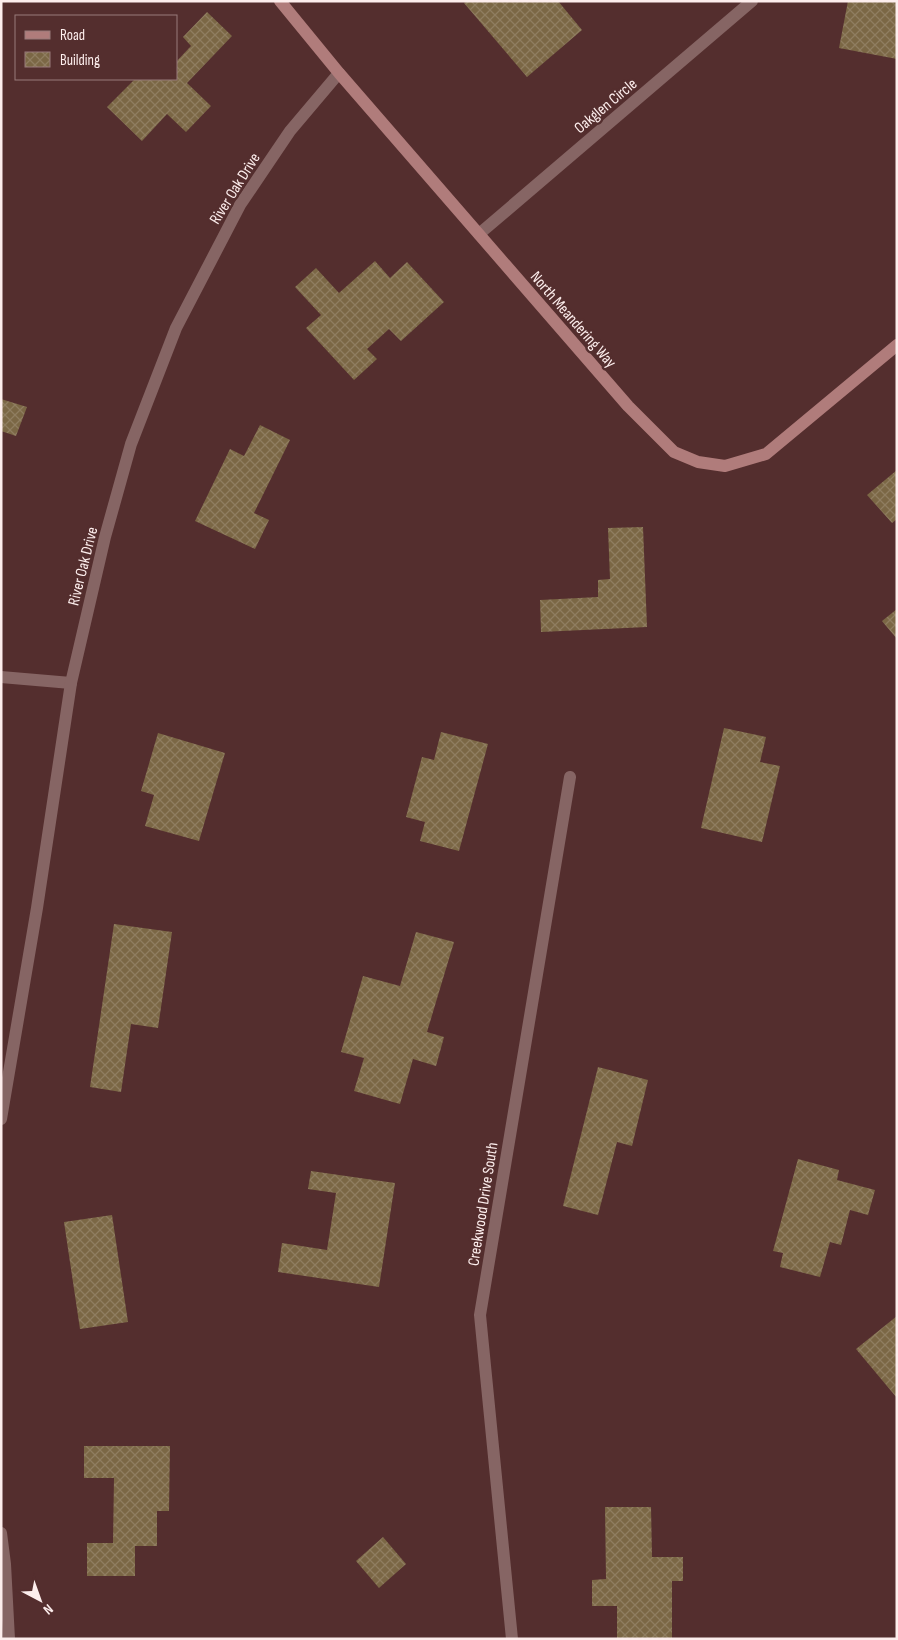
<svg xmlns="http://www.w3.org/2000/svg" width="898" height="1640" font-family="'Sofia Sans Condensed',sans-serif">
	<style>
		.building { fill: url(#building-cross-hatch) }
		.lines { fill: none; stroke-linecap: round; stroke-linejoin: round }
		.street { stroke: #866564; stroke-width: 12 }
		.secondary { stroke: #b07c7b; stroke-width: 12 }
		.labels { text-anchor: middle; stroke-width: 5; stroke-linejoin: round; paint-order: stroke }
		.street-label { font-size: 16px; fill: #fdeeed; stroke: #542e2e }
	</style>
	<defs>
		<pattern id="building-cross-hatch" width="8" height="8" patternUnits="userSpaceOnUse" patternTransform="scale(1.25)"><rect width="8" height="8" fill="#7b6745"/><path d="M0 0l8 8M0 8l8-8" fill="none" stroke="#8f7d60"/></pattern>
	</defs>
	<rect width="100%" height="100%" fill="#542e2e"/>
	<g class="building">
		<path d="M 466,1 L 558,1 L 582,30 L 527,77 L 464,3 Z"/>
		<path d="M 848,1 L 897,1 L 897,59 L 839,48 Z"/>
		<path d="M 207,12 L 232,36 L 187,83 L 211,106 L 186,132 L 167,114 L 142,141 L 107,107 L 135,79 L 176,79 L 176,62 L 191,46 L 183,37 Z"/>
		<path d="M 375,261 L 390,278 L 407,262 L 444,302 L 401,341 L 389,329 L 367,349 L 377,359 L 354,380 L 306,328 L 321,315 L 295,287 L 316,268 L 339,293 Z"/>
		<path d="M 1,399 L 27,407 L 16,436 L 1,431 Z"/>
		<path d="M 260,425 L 290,440 L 254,513 L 269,520 L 255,549 L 195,521 L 230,449 L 244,456 Z"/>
		<path d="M 897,470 L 897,519 L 892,523 L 867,495 Z"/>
		<path d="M 643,527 L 647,627 L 541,632 L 540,600 L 598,597 L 598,580 L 610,579 L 608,528 Z"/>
		<path d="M 897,609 L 897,639 L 882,621 Z"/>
		<path d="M 724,728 L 766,737 L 760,762 L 780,766 L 762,842 L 701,828 Z"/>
		<path d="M 441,732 L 488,744 L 459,851 L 420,841 L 425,822 L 406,817 L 422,757 L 434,760 Z"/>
		<path d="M 158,733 L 225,753 L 199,841 L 145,826 L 154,795 L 141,791 Z"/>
		<path d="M 114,924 L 172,932 L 158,1028 L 131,1024 L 121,1092 L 90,1087 Z"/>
		<path d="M 416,932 L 454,942 L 427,1032 L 444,1037 L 436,1066 L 413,1059 L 400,1104 L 354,1091 L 364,1058 L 341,1052 L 363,976 L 400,986 Z"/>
		<path d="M 598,1067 L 648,1080 L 632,1146 L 617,1142 L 598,1215 L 563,1206 Z"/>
		<path d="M 798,1159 L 839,1170 L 837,1180 L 875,1190 L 868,1215 L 850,1210 L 841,1245 L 830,1242 L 820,1277 L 780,1267 L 783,1253 L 773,1251 Z"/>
		<path d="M 311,1171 L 395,1183 L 379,1287 L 278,1272 L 282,1243 L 327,1250 L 336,1193 L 308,1189 Z"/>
		<path d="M 112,1215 L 128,1322 L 80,1329 L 64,1222 Z"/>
		<path d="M 897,1316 L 897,1398 L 856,1349 Z"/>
		<path d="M 84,1446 L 170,1446 L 169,1511 L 157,1511 L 157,1546 L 135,1546 L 135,1576 L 87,1576 L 87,1543 L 113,1543 L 114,1478 L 84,1478 Z"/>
		<path d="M 605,1507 L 651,1507 L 652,1557 L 683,1557 L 683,1581 L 672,1581 L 672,1639 L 617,1639 L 617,1606 L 592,1606 L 592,1580 L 606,1579 Z"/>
		<path d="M 383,1537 L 406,1564 L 379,1588 L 356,1561 Z"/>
	</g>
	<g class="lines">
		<g class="street">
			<path d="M 479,234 L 752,1"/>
			<path d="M 1,677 L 71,683"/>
			<path d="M 1,1119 L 37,908 L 71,683 L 105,537 L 131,444 L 176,328 L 240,205 L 290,131 L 339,73"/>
			<path d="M 1,1533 L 5,1564 L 9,1639"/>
			<path d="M 512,1639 L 480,1315 L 570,777"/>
		</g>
		<path class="secondary" d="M 280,1 L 339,73 L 628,406 L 674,452 L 698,462 L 725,466 L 766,454 L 897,345"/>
	</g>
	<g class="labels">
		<g class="street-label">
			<text transform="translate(605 105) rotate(-40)" y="6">Oakglen Circle</text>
			<text transform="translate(234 188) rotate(-58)" y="6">River Oak Drive</text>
			<text transform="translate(574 319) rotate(49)" y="6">North Meandering Way</text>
			<text transform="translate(82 566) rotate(-76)" y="6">River Oak Drive</text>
			<text transform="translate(482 1204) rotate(-81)" y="6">Creekwood Drive South</text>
		</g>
	</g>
	<rect width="898" height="1640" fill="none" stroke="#fdeeed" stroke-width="5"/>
	<rect x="15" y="15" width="162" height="65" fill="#542e2e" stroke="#987b7a"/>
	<rect x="25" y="31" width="25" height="8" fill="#b07c7b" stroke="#987b7a"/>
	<text x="60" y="40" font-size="15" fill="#fdeeed">Road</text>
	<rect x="25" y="52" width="25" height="15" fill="url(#building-cross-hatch)" stroke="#987b7a"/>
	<text x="60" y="65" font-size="15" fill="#fdeeed">Building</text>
	<g transform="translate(40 1600) rotate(139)" stroke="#542e2e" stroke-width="4" paint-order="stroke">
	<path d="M0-4L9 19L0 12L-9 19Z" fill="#fdeeed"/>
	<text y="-8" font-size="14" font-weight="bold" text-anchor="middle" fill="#fdeeed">N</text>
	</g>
</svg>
